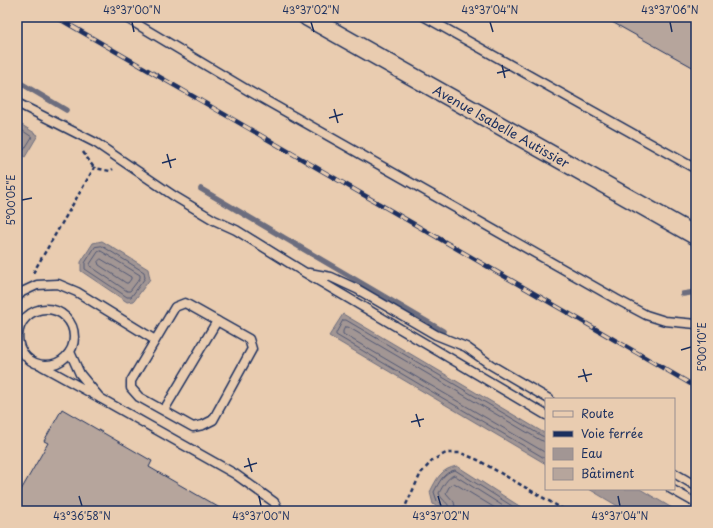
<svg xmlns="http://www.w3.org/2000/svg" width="713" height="528" font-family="'Playpen Sans',sans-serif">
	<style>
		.water { fill: #a29694; stroke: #6c6d7e }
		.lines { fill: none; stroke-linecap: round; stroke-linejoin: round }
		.shore { stroke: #515874; stroke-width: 1 }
		.stream { stroke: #6c6d7e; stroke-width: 5.5 }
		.building { fill: #b6a59c; stroke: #1b2f5e }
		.lane-casing { stroke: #1b2f5e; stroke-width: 11 }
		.street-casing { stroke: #1b2f5e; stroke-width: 20 }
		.path { stroke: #1b2f5e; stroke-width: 2.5; stroke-dasharray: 4 3; stroke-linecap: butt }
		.lane { stroke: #e9ccb0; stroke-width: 8 }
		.street { stroke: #e9ccb0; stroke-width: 17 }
		.rail-casing { stroke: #1b2f5e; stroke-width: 4.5 }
		.rail { stroke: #e9ccb0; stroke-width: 3; stroke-dasharray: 9; stroke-linecap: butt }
		.ticks { fill: none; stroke: #1b2f5e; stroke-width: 1.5 }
		.labels { text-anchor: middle; stroke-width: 3; stroke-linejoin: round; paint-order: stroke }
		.street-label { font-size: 13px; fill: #1b2f5e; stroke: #e9ccb0 }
		.neatline { fill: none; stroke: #1b2f5e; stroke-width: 1.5 }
		.ticks-label { font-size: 10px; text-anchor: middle; fill: #1b2f5e }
	</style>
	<rect width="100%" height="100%" fill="#e9ccb0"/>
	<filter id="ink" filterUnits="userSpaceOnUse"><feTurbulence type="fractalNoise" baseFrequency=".025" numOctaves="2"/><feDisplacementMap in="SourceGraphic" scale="8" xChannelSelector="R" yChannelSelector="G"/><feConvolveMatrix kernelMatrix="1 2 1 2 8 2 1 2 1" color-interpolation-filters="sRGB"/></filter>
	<g filter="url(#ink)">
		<g class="water">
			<path d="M 17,122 L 38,135 L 25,157 L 17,152 Z"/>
			<path d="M 102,241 L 148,269 L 150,279 L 134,301 L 127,302 L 81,271 L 81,262 L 93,243 Z"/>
			<path d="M 343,314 L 546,434 L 546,464 L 329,336 Z"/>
			<path d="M 457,466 L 527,511 L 443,511 L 433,504 L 430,492 C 437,478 441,469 457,466 Z"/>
			<path d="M 589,489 L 640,489 L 677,511 L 626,511 Z"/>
		</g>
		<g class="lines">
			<g class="shore">
				<path d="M 17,127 L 32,137 L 24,150 L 17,149"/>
				<path d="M 102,246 L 144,272 L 145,278 L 131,297 L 127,297 L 85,269 L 85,263 L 95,247 Z"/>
				<path d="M 101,251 L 140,275 L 140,278 L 130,291 L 127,291 L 90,266 L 90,264 L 98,252 Z"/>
				<path d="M 101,259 L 131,277 L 131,279 L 128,283 L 126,283 L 99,265 L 98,262 Z"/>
				<path d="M 546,437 L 542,436 L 346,320 L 343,320 L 336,333 L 336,335 L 546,459"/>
				<path d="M 546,442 L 540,440 L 348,327 L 345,327 L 343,331 L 343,334 L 546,453"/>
				<path d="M 445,511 L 444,507 L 437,501 L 434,492 C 439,482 444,472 455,470 L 520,511"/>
				<path d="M 450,511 C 450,502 441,501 439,493 C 443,486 447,478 454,475 L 511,511"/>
				<path d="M 456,511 L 454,502 L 446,493 L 449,487 L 454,483 L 500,511"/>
			</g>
			<g class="stream">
				<path d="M 17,81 L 66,110"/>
				<path d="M 201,189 L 443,331"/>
				<path d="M 683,294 L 696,292"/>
			</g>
		</g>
		<g class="building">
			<path d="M 603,17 L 696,17 L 696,69 Z"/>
			<path d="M 62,409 L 152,461 L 149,467 L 225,511 L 17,511 L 17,497 L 48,443 L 44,441 Z"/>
		</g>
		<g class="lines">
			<g class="lane-casing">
				<g id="lane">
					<path d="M 125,17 L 249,91 L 616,299 L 646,315 L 665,321 L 696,324"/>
					<path d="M 425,17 L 696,169"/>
					<path d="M 17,103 L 96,143 L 174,196 L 214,220 L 236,230 L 304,272 L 546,415"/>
					<path d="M 309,273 L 331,277 L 357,289 L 436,335 L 466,347 L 491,365 L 549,399"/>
					<path d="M 17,297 L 22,292 L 37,285 L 58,284 L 77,292 L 155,340"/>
					<path d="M 185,303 L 249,339 L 252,349 L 213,420 L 203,425 L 193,427 L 139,397 L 131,388 L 131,381 L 175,307 Z"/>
					<circle cx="46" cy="337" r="28"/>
					<path d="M 42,366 L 100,398 L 80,374 L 70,352"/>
					<path d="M 100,398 L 235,474 L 274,502 L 279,511"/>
					<path d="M 164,410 L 217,321"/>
					<path d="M 674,473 L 696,486"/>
					<path d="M 671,489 L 696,503"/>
				</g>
			</g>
			<g class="street-casing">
				<g id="street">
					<path id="s1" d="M 307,17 L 696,236"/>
				</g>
			</g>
			<g class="path">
				<path d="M 83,152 L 94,168"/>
				<path d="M 33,273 L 94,168 L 110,171 L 113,169"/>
				<path d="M 403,511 L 421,473 L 433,460 L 446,453 L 461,453 L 478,460 L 566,511"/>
			</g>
			<use href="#lane" class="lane"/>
			<use href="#street" class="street"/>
			<g class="rail-casing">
				<path id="rail" d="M 56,17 L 696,387"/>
			</g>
			<use href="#rail" class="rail"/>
		</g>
	</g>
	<path class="ticks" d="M 132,22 L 134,32M 311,22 L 314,32M 490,22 L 493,32M 670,22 L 672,32M 502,65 L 505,78M 497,73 L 510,70M 334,109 L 338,123M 329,118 L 343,114M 167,154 L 171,168M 162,163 L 176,159M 22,200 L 32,198M 681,350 L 691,347M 583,369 L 587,382M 578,377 L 592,374M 416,414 L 420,427M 411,422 L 424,419M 248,458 L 252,472M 244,467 L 257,463M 79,496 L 82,506M 259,496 L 261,506M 438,496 L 441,506M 618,496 L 620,506"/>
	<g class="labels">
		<g class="street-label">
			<text dy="5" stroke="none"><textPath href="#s1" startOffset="223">Avenue Isabelle Autissier</textPath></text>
		</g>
	</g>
	<rect width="713" height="528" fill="none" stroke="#e9ccb0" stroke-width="44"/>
	<rect x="545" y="398" width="130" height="92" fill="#e9ccb0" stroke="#978d8f"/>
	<rect x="553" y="411" width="20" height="6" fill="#e9ccb0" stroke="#978d8f"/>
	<text x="581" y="418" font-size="12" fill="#1b2f5e">Route</text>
	<rect x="553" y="431" width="20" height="6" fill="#1b2f5e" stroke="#978d8f"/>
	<text x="581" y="438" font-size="12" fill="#1b2f5e">Voie ferrée</text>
	<rect x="553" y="448" width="20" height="12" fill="#a29694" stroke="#978d8f"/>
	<text x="581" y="458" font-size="12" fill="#1b2f5e">Eau</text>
	<rect x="553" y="468" width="20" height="12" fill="#b6a59c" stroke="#978d8f"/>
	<text x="581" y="478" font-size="12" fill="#1b2f5e">Bâtiment</text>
	<rect x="22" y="22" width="669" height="484" class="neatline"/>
	<g class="ticks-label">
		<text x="132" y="14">43°37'00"N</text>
		<text x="311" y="14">43°37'02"N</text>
		<text x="490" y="14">43°37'04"N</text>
		<text x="670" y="14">43°37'06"N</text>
		<text transform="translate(11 200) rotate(-90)" y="4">5°00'05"E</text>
		<text transform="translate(702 347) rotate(-90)" y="4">5°00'10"E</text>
		<text x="82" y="520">43°36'58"N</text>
		<text x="261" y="520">43°37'00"N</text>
		<text x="441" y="520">43°37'02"N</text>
		<text x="620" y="520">43°37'04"N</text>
	</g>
</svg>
